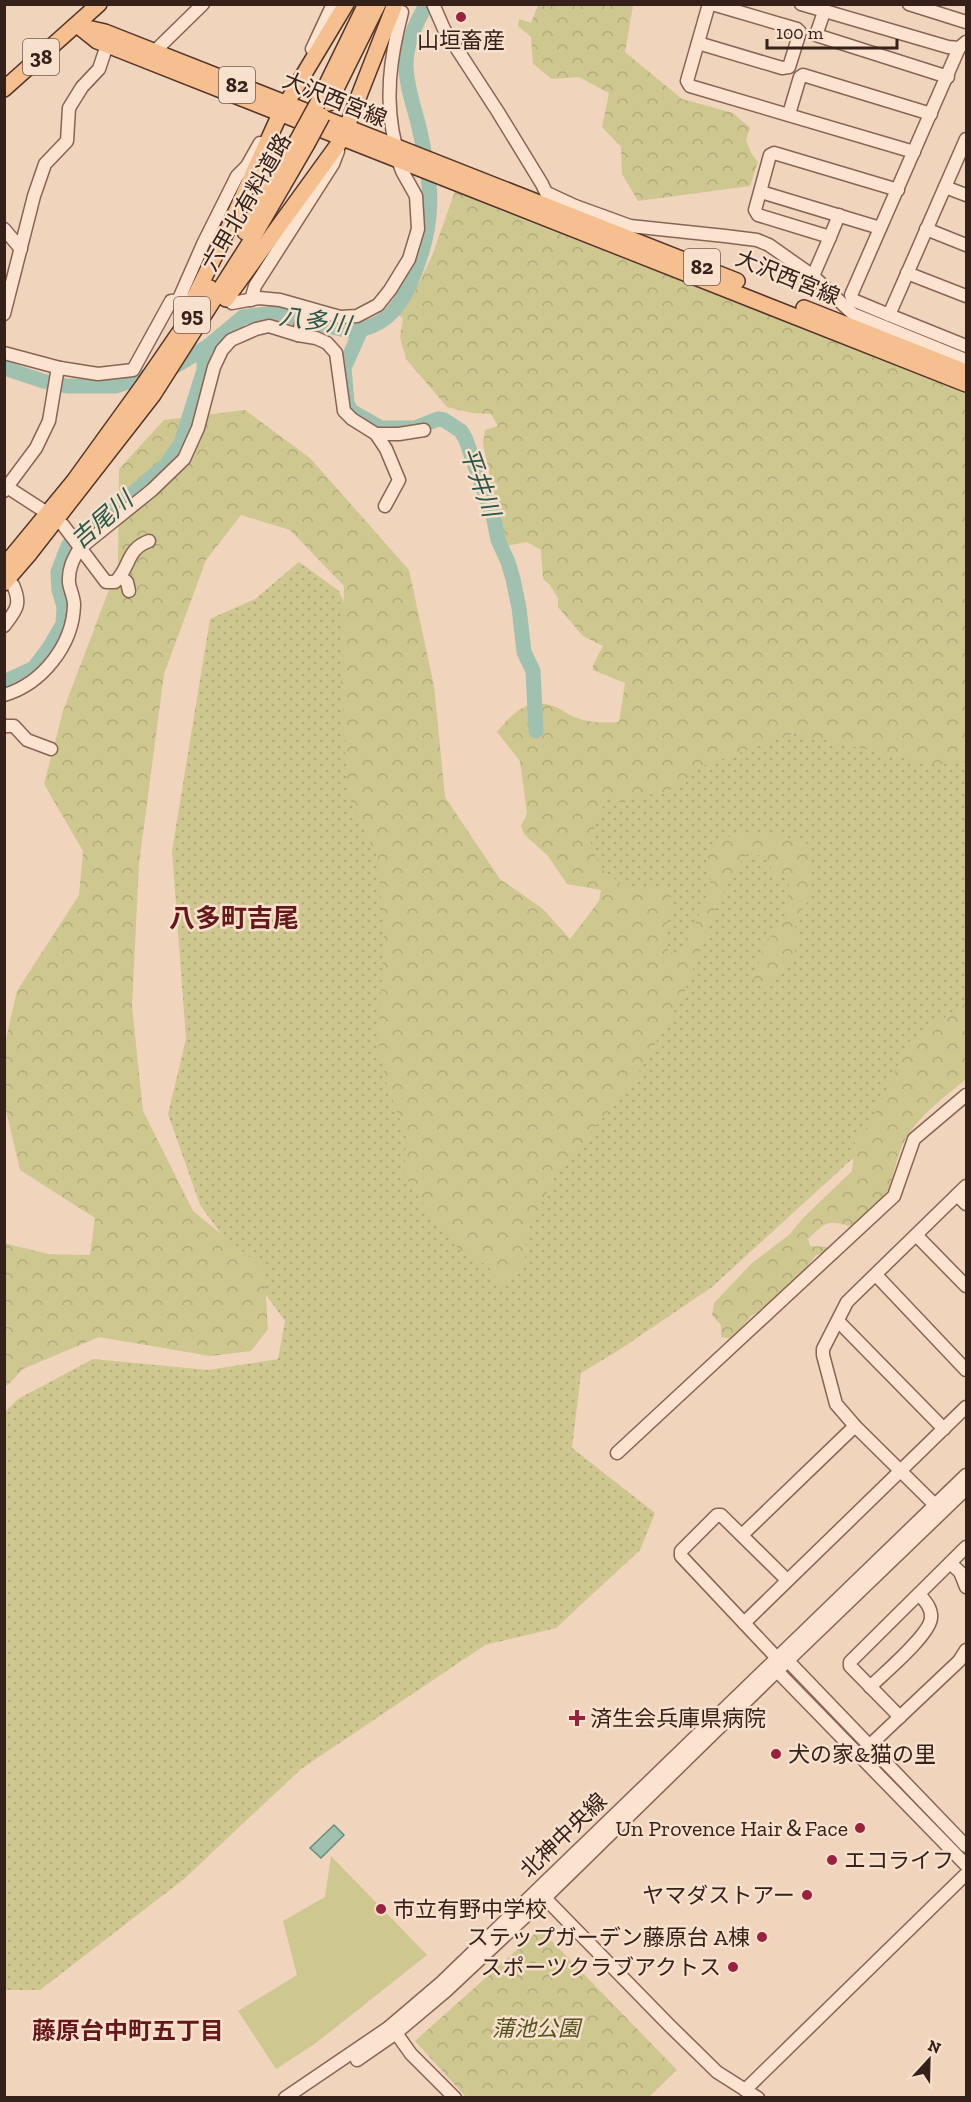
<svg xmlns="http://www.w3.org/2000/svg" width="971" height="2102" font-family="'Zilla Slab','Noto Sans JP',serif">
	<style>
		.grass { fill: url(#grass-dots) }
		.forest { fill: url(#forest-crowns) }
		.pitch { fill: #cec790 }
		.water { fill: #a0c1af; stroke: #678e7c; stroke-width: 1.5 }
		.lines { fill: none; stroke-linecap: round; stroke-linejoin: round }
		.river { stroke: #a0c1af; stroke-width: 15 }
		.minor-casing { stroke: #886455; stroke-width: 15 }
		.major-casing { stroke: #55342a; stroke-width: 18 }
		.minor { stroke: #fbe3cf; stroke-width: 12 }
		.major { stroke: #f6bf90; stroke-width: 15 }
		.major-bridge-casing { stroke: #55342a; stroke-width: 18; stroke-linecap: butt }
		.major-bridge { stroke: #f6bf90; stroke-width: 15 }
		.poi-dot { fill: #9a223f; stroke: #f7e0cc; stroke-width: 2 }
		.labels { text-anchor: middle; stroke-width: 5; stroke-linejoin: round; paint-order: stroke }
		.shield { fill: #f7e0cc; stroke: #705a4f; stroke-width: 1.5 }
		.shield-label { font-size: 21px; font-weight: bold; fill: #36211a }
		.poi-label { font-size: 22px; fill: #36211a; stroke: #f7e0cc; text-anchor: start }
		.street-label { font-size: 22px; fill: #36211a; stroke: #f7e0cc }
		.park-label { font-size: 22px; font-style: italic; fill: #535420; stroke: #f7e0cc }
		.water-label { font-size: 24px; font-style: italic; fill: #295749; stroke: #f7e0cc }
		.neighbourhood-label { font-size: 24px; font-weight: bold; fill: #65181a; stroke: #f7e0cc }
		.quarter-label { font-size: 26px; font-weight: bold; fill: #65181a; stroke: #f7e0cc }
	</style>
	<defs>
		<pattern id="grass-dots" width="8" height="8" patternUnits="userSpaceOnUse" patternTransform="scale(1.5)"><rect width="8" height="8" fill="#cec790"/><path d="M2 2h.1M6 6h.1" fill="none" stroke="#b2ab7c" stroke-width="1.8" stroke-linecap="round"/></pattern>
		<pattern id="forest-crowns" width="20" height="18" patternUnits="userSpaceOnUse" patternTransform="scale(1.5)"><rect width="20" height="18" fill="#cec790"/><path d="M2 6a3 3 0 1 1 6 0M12 15a3 3 0 1 1 6 0" fill="none" stroke="#b2ab7c"/></pattern>
	</defs>
	<rect width="100%" height="100%" fill="#f0d4bc"/>
	<path class="grass" d="M 299,562 L 339,591 L 469,904 L 551,987 L 627,904 L 548,817 L 729,707 L 966,725 L 966,1055 L 712,1287 L 619,1350 L 581,1373 L 572,1448 L 655,1513 L 640,1550 L 556,1628 L 485,1645 L 301,1769 L 184,1879 L 40,1990 L 5,1990 L 5,1412 L 18,1399 L 93,1359 L 208,1370 L 278,1359 L 285,1321 L 200,1205 L 168,1114 L 186,1039 L 172,851 L 210,619 L 255,599 Z"/>
	<g class="forest">
		<path d="M 538,5 L 633,5 L 625,52 L 682,99 L 733,113 L 750,128 L 746,140 L 751,153 L 758,162 L 750,186 L 638,201 L 622,174 L 621,147 L 602,127 L 609,93 L 579,77 L 552,79 L 533,64 L 531,37 L 518,26 L 519,19 L 531,23 Z"/>
		<path d="M 455,191 L 504,212 L 920,374 L 966,394 L 966,762 L 933,765 L 795,733 L 700,767 L 679,785 L 662,793 L 644,795 L 622,803 L 606,799 L 597,820 L 590,847 L 603,870 L 627,888 L 671,887 L 671,905 L 663,946 L 676,956 L 693,930 L 711,884 L 708,857 C 711,852 715,844 720,841 C 743,826 781,836 806,842 L 810,873 L 810,899 L 794,919 L 797,938 L 794,957 L 778,971 L 769,990 L 753,981 L 765,943 L 785,920 L 790,877 L 775,876 L 766,857 L 748,853 L 732,873 L 713,915 L 683,996 L 638,1074 L 554,1178 L 524,1238 L 528,1253 L 502,1287 L 487,1265 L 462,1253 L 434,1220 L 404,1175 L 406,1137 L 386,1081 L 378,1044 L 384,937 L 378,859 L 348,796 L 341,687 L 344,586 L 290,530 L 241,515 L 206,560 L 164,674 L 139,864 L 132,1006 L 143,1111 L 193,1211 L 264,1269 L 268,1329 L 251,1351 L 210,1356 L 99,1337 L 23,1369 L 5,1388 L 4,1243 L 48,1254 L 90,1255 L 95,1218 L 20,1170 L 5,1106 L 5,1043 L 17,991 L 79,895 L 83,851 L 44,784 L 63,711 L 118,566 L 119,469 L 164,420 L 245,410 L 310,458 L 409,570 L 434,686 L 445,797 L 500,879 L 543,909 L 570,939 L 599,901 L 601,890 L 567,884 L 548,856 L 524,834 L 521,826 L 527,814 L 520,761 L 497,732 C 513,712 530,696 556,707 C 563,710 570,716 577,718 C 591,723 604,723 619,722 L 625,683 L 593,670 L 593,665 L 603,646 L 583,636 L 558,607 L 558,598 L 550,585 L 543,579 L 541,550 L 527,542 L 505,546 L 483,444 L 485,430 L 498,426 L 491,414 L 472,413 L 447,407 L 406,359 L 400,337 L 403,319 L 394,310 L 419,283 L 432,256 Z"/>
		<path d="M 966,1003 L 966,1079 C 945,1097 919,1115 905,1140 C 894,1159 895,1183 882,1201 C 876,1210 865,1219 856,1227 C 829,1222 830,1217 808,1239 L 810,1246 L 828,1247 L 828,1252 L 816,1255 L 799,1277 L 777,1301 L 751,1316 L 733,1339 L 721,1337 L 721,1325 L 712,1315 L 714,1303 L 751,1264 L 790,1234 L 803,1218 L 852,1171 L 855,1142 L 870,1124 L 909,1042 Z"/>
		<path d="M 540,1929 L 677,2070 L 649,2097 L 466,2097 L 415,2041 Z"/>
	</g>
	<path class="pitch" d="M 331,1856 L 427,1955 L 316,2043 L 276,2069 L 238,2011 L 297,1975 L 283,1921 L 325,1897 Z"/>
	<path class="water" d="M 334,1825 L 344,1835 L 321,1858 L 310,1848 Z"/>
	<g class="lines">
		<g class="river">
			<path d="M 361,330 L 344,368 L 347,403 L 351,411 L 381,428 L 415,428 L 438,419 L 444,420 L 461,431 L 466,440 L 494,520 L 498,540 L 508,562 L 513,579 L 519,608 L 524,652 L 533,671 L 536,731"/>
			<path d="M 4,368 L 43,381 L 67,386 L 115,386 L 172,368 L 207,347 L 243,317 L 276,313 L 349,331 C 380,329 398,312 410,284 C 437,222 433,188 418,123 C 413,104 406,84 406,65 C 406,44 416,22 427,4"/>
			<path d="M 4,682 L 34,668 L 49,648 L 63,624 L 64,607 L 59,590 L 58,572 L 68,546 L 84,530 L 102,520 L 166,465 L 181,443 L 204,370 L 204,349"/>
		</g>
		<g class="minor-casing">
			<g id="minor">
				<path d="M 433,4 L 444,29 L 498,112 L 542,184 L 549,199"/>
				<path d="M 709,4 L 687,81 L 690,86 L 914,152"/>
				<path d="M 801,4 L 948,47 L 959,48 L 966,42"/>
				<path d="M 909,4 L 966,22"/>
				<path d="M 824,12 L 816,35 L 948,77"/>
				<path d="M 698,43 L 782,68 L 789,67 L 800,32 L 797,29 L 712,4"/>
				<path d="M 312,49 L 333,4"/>
				<path d="M 154,52 L 203,4"/>
				<path d="M 789,114 L 800,77 L 803,75 L 931,114"/>
				<path d="M 966,139 L 889,315 L 966,346"/>
				<path d="M 396,147 C 384,101 390,58 402,12"/>
				<path d="M 945,187 L 966,195"/>
				<path d="M 761,192 L 880,228"/>
				<path d="M 547,193 L 575,206 L 630,226 L 725,236 L 757,240 L 769,245 L 813,276 L 853,314 L 966,360"/>
				<path d="M 839,215 L 830,237 L 758,215 L 755,210 L 770,155 L 774,153 L 898,190"/>
				<path d="M 4,229 L 21,249"/>
				<path d="M 926,229 L 966,245"/>
				<path d="M 907,273 L 966,296"/>
				<path d="M 813,276 L 830,237"/>
				<path d="M 251,300 L 255,286 L 333,164 L 338,151"/>
				<path d="M 178,301 L 204,242 L 237,176 L 247,166 L 260,143"/>
				<path d="M 232,303 L 259,298 L 280,300 L 340,317 L 357,316 L 378,305 L 390,290 L 409,259 L 418,229 L 416,196 L 402,171 L 398,160"/>
				<path d="M 4,314 L 34,196 L 45,164 L 67,141 L 69,108 L 82,87 L 99,69 L 107,45"/>
				<path d="M 889,315 L 853,300 L 851,295 L 959,48"/>
				<path d="M 298,335 L 306,308"/>
				<path d="M 4,353 L 60,368 L 98,374 L 133,370 L 171,301 L 186,300"/>
				<path d="M 376,434 L 399,434 L 424,430"/>
				<path d="M 7,487 L 41,509"/>
				<path d="M 4,491 L 36,448 L 49,421 L 57,373 L 60,368"/>
				<path d="M 63,525 L 106,582 L 115,582 C 130,569 126,549 149,541"/>
				<path d="M 121,577 L 127,582 L 129,591"/>
				<path d="M 4,626 C 16,610 22,605 13,585"/>
				<path d="M 4,695 C 42,684 73,645 74,605 C 74,597 70,590 69,583 C 68,569 73,559 80,548 L 152,490 L 184,459 L 198,428 L 214,367 L 222,350 L 231,340 L 256,329 L 269,326 L 298,335 L 316,338 L 327,343 L 336,353 L 344,411 L 352,419 L 376,434 L 386,449 L 399,480 L 385,506"/>
				<path d="M 4,726 L 14,726 L 27,740 L 51,749"/>
				<path d="M 957,1195 L 966,1204"/>
				<path d="M 916,1235 L 966,1286"/>
				<path d="M 876,1275 L 966,1370"/>
				<path d="M 838,1321 L 944,1429"/>
				<path d="M 617,1453 L 894,1196 L 914,1139 L 966,1095"/>
				<path d="M 935,1505 L 855,1426 L 836,1404 L 823,1355 L 823,1349 L 847,1302 L 966,1186"/>
				<path d="M 742,1535 L 855,1426"/>
				<path d="M 950,1563 L 960,1572 L 966,1587"/>
				<path d="M 787,1580 L 721,1515 L 717,1515 L 681,1551 L 681,1556 L 776,1657 L 788,1661 L 966,1846"/>
				<path d="M 744,1623 L 966,1407"/>
				<path d="M 776,1665 L 777,1671 L 966,1865"/>
				<path d="M 870,1687 C 883,1674 930,1635 931,1618 C 932,1608 925,1601 919,1594"/>
				<path d="M 900,1717 L 850,1666 L 850,1662 L 966,1547"/>
				<path d="M 869,1746 L 959,1661 L 966,1650"/>
				<path d="M 540,1893 L 669,2025 L 717,2072 L 758,2098"/>
				<path d="M 396,2033 L 411,2054 L 455,2098"/>
				<path d="M 357,2060 L 396,2033 L 446,1991 L 545,1898 L 777,1671 L 966,1489"/>
				<path d="M 745,2090 L 966,1874"/>
				<path d="M 285,2098 L 388,2028 L 442,1982 L 966,1475"/>
			</g>
		</g>
		<g class="major-casing">
			<g id="major">
				<path d="M 77,25 L 97,41 L 966,384"/>
				<path d="M 83,27 L 105,32 L 737,281"/>
				<path d="M 325,88 L 366,4"/>
				<path d="M 4,89 L 99,4"/>
				<path d="M 329,103 L 378,4"/>
				<path d="M 245,232 L 297,141"/>
				<path d="M 195,296 L 229,227 L 280,114 L 346,4"/>
				<path d="M 226,299 L 342,139 L 395,4"/>
				<path d="M 804,308 L 966,372"/>
				<path d="M 4,566 L 74,481 L 142,387 L 210,288"/>
				<path d="M 4,583 L 30,553 L 153,395 L 249,244 L 307,144"/>
			</g>
		</g>
		<use href="#minor" class="minor"/>
		<use href="#major" class="major"/>
		<g class="major-bridge-casing">
			<g id="major-bridge">
				<path d="M 297,141 L 320,99"/>
				<path d="M 307,144 L 322,116"/>
			</g>
		</g>
		<use href="#major-bridge" class="major-bridge"/>
	</g>
	<g class="poi-dot">
		<circle cx="461" cy="17" r="6"/>
		<path d="M574 1709h6v6h6v6h-6v6h-6v-6h-6v-6h6z"/>
		<circle cx="776" cy="1754" r="6"/>
		<circle cx="860" cy="1828" r="6"/>
		<circle cx="832" cy="1860" r="6"/>
		<circle cx="807" cy="1895" r="6"/>
		<circle cx="381" cy="1909" r="6"/>
		<circle cx="762" cy="1937" r="6"/>
		<circle cx="733" cy="1967" r="6"/>
	</g>
	<g class="labels">
		<g class="shield">
			<rect x="23" y="39" width="36" height="36" rx="4.5"/>
			<rect x="219" y="67" width="36" height="36" rx="4.5"/>
			<rect x="684" y="249" width="36" height="36" rx="4.5"/>
			<rect x="174" y="297" width="36" height="36" rx="4.5"/>
		</g>
		<g class="shield-label">
			<text x="41" y="64">38</text>
			<text x="237" y="92">82</text>
			<text x="702" y="274">82</text>
			<text x="192" y="322">95</text>
		</g>
		<g class="poi-label">
			<text x="461" y="48" text-anchor="middle">山垣畜産</text>
			<text x="590" y="1726">済生会兵庫県病院</text>
			<text x="788" y="1762">犬の家&amp;猫の里</text>
			<text x="848" y="1836" text-anchor="end">Un Provence Hair＆Face</text>
			<text x="844" y="1868">エコライフ</text>
			<text x="795" y="1903" text-anchor="end">ヤマダストアー</text>
			<text x="393" y="1917">市立有野中学校</text>
			<text x="750" y="1945" text-anchor="end">ステップガーデン藤原台 A棟</text>
			<text x="721" y="1975" text-anchor="end">スポーツクラブアクトス</text>
		</g>
		<g class="street-label">
			<text transform="translate(335 99) rotate(22)" y="8">大沢西宮線</text>
			<text transform="translate(246 202) rotate(-60)" y="8">六甲北有料道路</text>
			<text transform="translate(788 277) rotate(22)" y="8">大沢西宮線</text>
			<text transform="translate(563 1835) rotate(-44)" y="8">北神中央線</text>
		</g>
		<g class="park-label">
			<text x="536" y="2036">蒲池公園</text>
		</g>
		<g class="water-label">
			<text transform="translate(315 321) rotate(8)" y="8">八多川</text>
			<text transform="translate(480 482) rotate(70)" y="8">平井川</text>
			<text transform="translate(102 520) rotate(-41)" y="8">吉尾川</text>
		</g>
		<g class="neighbourhood-label">
			<text x="128" y="2039">藤原台中町五丁目</text>
		</g>
		<g class="quarter-label">
			<text x="234" y="927">八多町吉尾</text>
		</g>
	</g>
	<rect width="971" height="2102" fill="none" stroke="#36211a" stroke-width="12"/>
	<g transform="translate(929 2060) rotate(22)" stroke="#f7e0cc" stroke-width="4.5" paint-order="stroke">
	<path d="M0-4.5L10 22L0 15L-10 22Z" fill="#36211a"/>
	<text y="-9" font-size="16" font-weight="bold" text-anchor="middle" fill="#36211a">N</text>
	</g>
	<path d="M767 39v9h130v-9" fill="none" stroke="#36211a" stroke-width="3"/>
	<text x="776" y="39" font-size="18" fill="#36211a" stroke="#f7e0cc" stroke-width="4.5" paint-order="stroke">100 m</text>
</svg>
